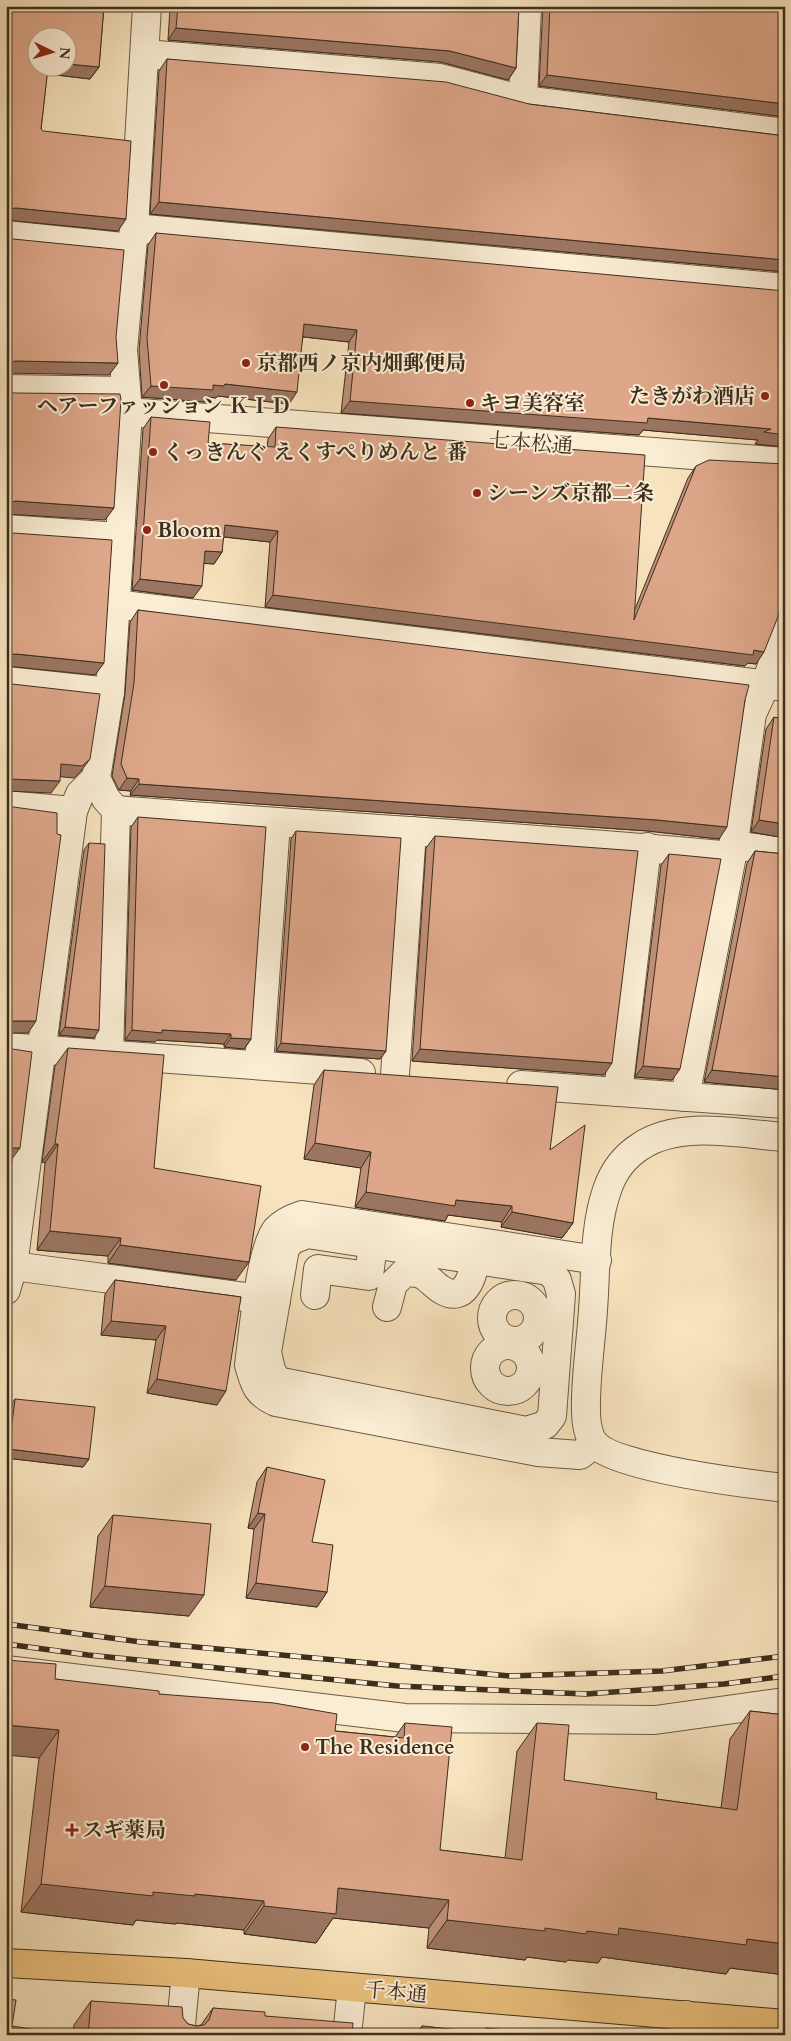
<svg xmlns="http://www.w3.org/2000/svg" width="791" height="2041" font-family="Cardo,'Noto Serif JP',serif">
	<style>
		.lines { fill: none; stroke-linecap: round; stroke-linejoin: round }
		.minor-casing { stroke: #6c5b46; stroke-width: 30 }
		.major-casing { stroke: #3d2e1e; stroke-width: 30 }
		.minor { stroke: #faedd4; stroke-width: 28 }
		.major { stroke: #ecc27e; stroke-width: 28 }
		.rail-casing { stroke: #3d2e1e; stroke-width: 5.5 }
		.rail { stroke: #faedd4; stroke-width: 4; stroke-dasharray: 11; stroke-linecap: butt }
		.wall { fill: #bf9077; stroke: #3d2e1e }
		.shaded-wall { fill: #9b7561; stroke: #3d2e1e }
		.building { fill: #dea78a; stroke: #3d2e1e }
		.poi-dot { fill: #8f2418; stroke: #faedd4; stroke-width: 2 }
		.labels { text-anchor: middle; stroke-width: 4; stroke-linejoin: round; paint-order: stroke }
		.poi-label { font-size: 21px; font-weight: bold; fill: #3d2e1e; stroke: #faedd4; text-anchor: start }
		.street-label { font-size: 21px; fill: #3d2e1e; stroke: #faedd4 }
	</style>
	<rect width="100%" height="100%" fill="#f7e3bd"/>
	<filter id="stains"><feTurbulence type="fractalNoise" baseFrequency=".004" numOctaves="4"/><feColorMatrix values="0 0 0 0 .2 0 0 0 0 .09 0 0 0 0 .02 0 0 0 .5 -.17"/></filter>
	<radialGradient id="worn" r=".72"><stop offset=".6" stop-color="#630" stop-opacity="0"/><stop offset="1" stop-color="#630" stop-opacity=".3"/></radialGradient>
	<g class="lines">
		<g class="minor-casing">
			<g id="minor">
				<path d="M 145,54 L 440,78 L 523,100 L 785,133"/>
				<path d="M 523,100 L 527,6"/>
				<path d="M 134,228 L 785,288"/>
				<path d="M 6,235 L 132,248"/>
				<path d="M 6,389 L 125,391"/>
				<path d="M 128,412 L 785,462"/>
				<path d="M 6,529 L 119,537"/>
				<path d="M 115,604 L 785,687"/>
				<path d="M 6,681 L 110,692"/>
				<path d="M 6,805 L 73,811"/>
				<path d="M 116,810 C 321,827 527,836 732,856"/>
				<path d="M 733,845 L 785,852"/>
				<path d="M 6,1047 L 361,1073"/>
				<path d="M 109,1054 L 116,810 L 106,799 L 96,778 L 110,692 L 128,412 L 123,350 L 134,228 L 147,6"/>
				<path d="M 259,1065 L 276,823"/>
				<path d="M 395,1075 L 412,831"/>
				<path d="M 521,1085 L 785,1104"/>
				<path d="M 618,1092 L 647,847"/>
				<path d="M 685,1097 L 732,856 L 752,714 L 765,686 L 785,627"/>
				<path d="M 785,1137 C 740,1134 680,1120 641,1146 C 625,1156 613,1172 607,1190 C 594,1227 596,1271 593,1310 C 591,1344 585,1378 586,1412 C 586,1421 588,1437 595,1444 C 615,1468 750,1484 785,1488"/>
				<path d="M 307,1234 L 549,1271 L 557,1280 L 561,1294 L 552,1416 L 545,1425 L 526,1431 L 277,1381 L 271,1370 L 267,1352 L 285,1248 L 292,1240 Z"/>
				<path d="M 13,1266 L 276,1301"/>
				<path d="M 6,1290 L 13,1266 L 73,811 L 80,794 L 96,778"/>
				<circle cx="515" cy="1318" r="23"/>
				<path d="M 315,1295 L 318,1269 L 369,1276 L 373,1244"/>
				<path d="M 387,1307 L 393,1284 L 404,1273 C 411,1272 417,1272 423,1275 C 430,1279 435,1286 442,1290 C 465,1304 473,1276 475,1260"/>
				<circle cx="508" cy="1368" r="23"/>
				<path d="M 594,1444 L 580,1455 L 538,1452 L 276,1402 C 256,1393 255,1385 249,1365 C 253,1335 260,1251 276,1230 C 283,1222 293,1218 302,1215 L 597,1260"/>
				<path d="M 6,1670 L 405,1718 L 655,1720 L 785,1702"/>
				<path d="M 180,2035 L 186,1973"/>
				<path d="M 347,2035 L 352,1988"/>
				<path d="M 684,2035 L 686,2015"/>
			</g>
		</g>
		<g class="major-casing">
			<path id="major" d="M 6,1963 L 186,1973 L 785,2024"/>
		</g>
		<use href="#minor" class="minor"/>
		<use href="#major" class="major"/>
		<g class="rail-casing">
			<g id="rail">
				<path d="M 6,1624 L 141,1642 L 510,1676 L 662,1671 L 785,1656"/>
				<path d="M 6,1644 L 88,1655 L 397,1686 L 586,1694 L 724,1684 L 785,1676"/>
			</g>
		</g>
		<use href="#rail" class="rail"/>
	</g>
	<g class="wall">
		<path d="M 6,6 L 66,10 L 66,6 L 104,6 L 99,67 L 90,79 L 47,74 L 41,129 L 118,231 L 8,219 Z"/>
		<path d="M 162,6 L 519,6 L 516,68 L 508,80 L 441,62 L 168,40 L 170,8 L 163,7 Z"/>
		<path d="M 543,6 L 785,6 L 785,117 L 539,86 Z"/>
		<path d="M 167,59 L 785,136 L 785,272 L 150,214 L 159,71 Z"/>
		<path d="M 156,233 L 785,447 L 755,444 L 758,440 L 643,430 L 639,435 L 341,413 L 349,342 L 303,337 L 289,404 L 218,396 L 216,398 L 208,397 L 205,402 L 142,397 L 139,350 L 148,245 Z"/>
		<path d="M 151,417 L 208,443 L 267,447 L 268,439 L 276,427 L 635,609 L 688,478 L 696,466 L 785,464 L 785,612 L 782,612 L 779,613 L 756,664 L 748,663 L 745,666 L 265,607 L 270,542 L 223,537 L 222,552 L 214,564 L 204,563 L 193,598 L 132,590 L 143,429 Z"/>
		<path d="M 138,610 L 745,700 L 719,839 L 648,831 L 130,795 L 131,791 L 119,790 L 112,776 L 125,694 L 130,622 Z"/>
		<path d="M 774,717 L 785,838 L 751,832 L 766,729 Z"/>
		<path d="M 138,817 L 251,1039 L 244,1049 L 224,1047 L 224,1044 L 157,1040 L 155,1042 L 125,1040 L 131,827 Z"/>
		<path d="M 296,831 L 386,1051 L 380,1059 L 276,1051 L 291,839 Z"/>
		<path d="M 435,836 L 604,1075 L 412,1061 L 426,848 Z"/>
		<path d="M 89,843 L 94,1038 L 59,1035 L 84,850 Z"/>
		<path d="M 755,851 L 785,854 L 785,1090 L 704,1082 L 747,863 Z"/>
		<path d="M 669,854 L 672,1080 L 635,1077 L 661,865 Z"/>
		<path d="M 68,1048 L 154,1168 L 236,1280 L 108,1263 L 108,1256 L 37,1250 L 45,1163 L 42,1162 L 55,1066 Z"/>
		<path d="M 324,1070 L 550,1150 L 573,1223 L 562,1238 L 501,1227 L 502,1222 L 448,1215 L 445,1221 L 355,1207 L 361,1168 L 304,1159 L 314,1085 Z"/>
		<path d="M 115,1280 L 241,1297 L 217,1405 L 147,1393 L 156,1340 L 101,1335 L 105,1294 Z"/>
		<path d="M 15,1399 L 89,1459 L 83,1467 L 6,1458 L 6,1434 L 9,1407 Z"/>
		<path d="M 267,1467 L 327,1592 L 317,1607 L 246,1598 L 254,1529 L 248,1528 L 257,1482 Z"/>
		<path d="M 113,1515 L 189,1616 L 90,1607 L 98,1536 Z"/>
		<path d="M 55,1679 L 159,1694 L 335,1731 L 395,1737 L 405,1723 L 440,1850 L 505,1858 L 517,1751 L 537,1723 L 564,1780 L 656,1799 L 721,1808 L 730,1739 L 750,1711 L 785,1715 L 785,1975 L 730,1968 L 726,1974 L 602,1957 L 598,1963 L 568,1960 L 566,1962 L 527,1957 L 525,1960 L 427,1948 L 429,1928 L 333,1918 L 316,1943 L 244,1934 L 244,1930 L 177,1923 L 175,1924 L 136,1920 L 133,1925 L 21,1912 L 39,1758 Z"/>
		<path d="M 91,2001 L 183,2018 L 188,2024 L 196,2026 L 201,2025 L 213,2008 L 265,2016 L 352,2035 L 73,2035 L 74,2025 Z"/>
		<path d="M 422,2026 L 483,2033 L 486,2028 L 553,2035 L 416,2035 Z"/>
	</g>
	<g class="shaded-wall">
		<path d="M 163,6 L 172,6 L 170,8 L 163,7 Z"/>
		<path d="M 176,28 L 450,51 L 516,68 L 508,80 L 441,62 L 168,40 Z"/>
		<path d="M 68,64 L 99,67 L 90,79 L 40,73 L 44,68 L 68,68 Z"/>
		<path d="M 547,75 L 785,104 L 785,117 L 539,86 Z"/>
		<path d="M 159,202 L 785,260 L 785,272 L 150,214 Z"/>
		<path d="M 16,208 L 126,219 L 118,231 L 6,220 L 6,210 L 8,209 Z"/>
		<path d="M 304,324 L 357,330 L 349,342 L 296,336 Z"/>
		<path d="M 15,361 L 118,363 L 109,375 L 6,373 L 6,364 Z"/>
		<path d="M 225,384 L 297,392 L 289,404 L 218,396 L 216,398 L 208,397 L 205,402 L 142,397 L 151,386 L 213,385 Z"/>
		<path d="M 350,401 L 648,418 L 771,429 L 785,435 L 785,447 L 755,444 L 758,440 L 643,430 L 639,435 L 341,413 Z"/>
		<path d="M 15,501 L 114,508 L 105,520 L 6,514 L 6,504 Z"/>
		<path d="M 225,525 L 278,531 L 270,542 L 216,536 Z"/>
		<path d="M 205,551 L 222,552 L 214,564 L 196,563 Z"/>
		<path d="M 140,579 L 202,586 L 193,598 L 132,590 Z"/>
		<path d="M 273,595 L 754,650 L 764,652 L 756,664 L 748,663 L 745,666 L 265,607 Z"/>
		<path d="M 785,603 L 785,612 L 782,612 L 774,616 L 783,604 Z"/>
		<path d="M 16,654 L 104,663 L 95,675 L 6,666 L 6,656 L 8,655 Z"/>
		<path d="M 90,759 L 81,771 L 74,778 L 53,776 L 61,764 Z"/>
		<path d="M 127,778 L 139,779 L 131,791 L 119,790 Z"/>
		<path d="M 8,779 L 60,781 L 51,793 L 6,791 L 6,780 Z"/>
		<path d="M 139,784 L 657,820 L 727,827 L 719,839 L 648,831 L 130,795 Z"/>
		<path d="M 759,820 L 785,824 L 785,838 L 751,832 Z"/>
		<path d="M 8,1021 L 36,1021 L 28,1033 L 6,1033 L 6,1022 Z"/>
		<path d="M 65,1027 L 99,1030 L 94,1038 L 59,1035 Z"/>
		<path d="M 132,1030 L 162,1030 L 231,1034 L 224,1044 L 157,1040 L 155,1042 L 125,1040 Z"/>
		<path d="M 231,1038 L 251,1039 L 244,1049 L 224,1047 Z"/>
		<path d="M 281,1043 L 386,1051 L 380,1059 L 276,1051 Z"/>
		<path d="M 420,1049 L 612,1063 L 604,1075 L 412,1061 Z"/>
		<path d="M 643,1066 L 680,1069 L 672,1080 L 635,1077 Z"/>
		<path d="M 712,1070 L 785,1077 L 785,1090 L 704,1082 Z"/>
		<path d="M 315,1143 L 371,1152 L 361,1168 L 304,1159 Z"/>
		<path d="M 55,1144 L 58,1144 L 45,1163 L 42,1162 Z"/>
		<path d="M 6,1148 L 20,1148 L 11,1160 L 6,1160 Z"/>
		<path d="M 366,1192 L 456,1200 L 512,1206 L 502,1222 L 448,1215 L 445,1221 L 355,1207 Z"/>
		<path d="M 512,1212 L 573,1223 L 562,1238 L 501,1227 Z"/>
		<path d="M 50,1231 L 121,1238 L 108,1256 L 37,1250 Z"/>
		<path d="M 120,1245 L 249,1262 L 236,1280 L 108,1263 Z"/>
		<path d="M 111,1321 L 166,1326 L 156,1340 L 101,1335 Z"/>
		<path d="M 157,1379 L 226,1391 L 217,1405 L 147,1393 Z"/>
		<path d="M 9,1449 L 89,1459 L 83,1467 L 6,1458 L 6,1453 Z"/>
		<path d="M 258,1513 L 265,1514 L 254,1529 L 248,1528 Z"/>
		<path d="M 256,1583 L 327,1592 L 317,1607 L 246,1598 Z"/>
		<path d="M 105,1586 L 204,1595 L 189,1616 L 90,1607 Z"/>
		<path d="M 6,1725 L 59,1730 L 39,1758 L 6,1755 Z"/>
		<path d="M 41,1884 L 195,1894 L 264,1901 L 244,1930 L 177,1923 L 175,1924 L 136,1920 L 133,1925 L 21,1912 Z"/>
		<path d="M 338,1888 L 449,1900 L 429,1928 L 333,1918 L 316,1943 L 244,1934 L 264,1906 Z"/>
		<path d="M 447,1920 L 545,1928 L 587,1931 L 619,1928 L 747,1939 L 785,1944 L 785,1975 L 730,1968 L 726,1974 L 602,1957 L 598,1963 L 568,1960 L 566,1962 L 527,1957 L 525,1960 L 427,1948 Z"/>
	</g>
	<g class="building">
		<path d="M 6,6 L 31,6 L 73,11 L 74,6 L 104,6 L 99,67 L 68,64 L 68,38 L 38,38 L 38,68 L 48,68 L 41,129 L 43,131 L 131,141 L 126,219 L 16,208 L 8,209 L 6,210 Z"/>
		<path d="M 178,6 L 519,6 L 516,68 L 450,51 L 176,28 Z"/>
		<path d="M 550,6 L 785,6 L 785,104 L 547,75 Z"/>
		<path d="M 167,59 L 446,82 L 529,104 L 785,136 L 785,260 L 159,202 Z"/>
		<path d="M 156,233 L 785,291 L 785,435 L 764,432 L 771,429 L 648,418 L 647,423 L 350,401 L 357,330 L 304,324 L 297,392 L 225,384 L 224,386 L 213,385 L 213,390 L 151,386 L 147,338 Z"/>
		<path d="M 6,236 L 13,239 L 124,250 L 116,337 L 118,363 L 15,361 L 6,364 Z"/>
		<path d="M 6,390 L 14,393 L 120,394 L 121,400 L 114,508 L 15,501 L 6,504 Z"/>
		<path d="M 151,417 L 210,422 L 208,443 L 275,447 L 276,427 L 645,455 L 634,620 L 696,466 L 709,460 L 785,464 L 785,603 L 783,604 L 764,652 L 754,650 L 753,655 L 273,595 L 278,531 L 225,525 L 222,552 L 205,551 L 202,586 L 140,579 Z"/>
		<path d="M 6,530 L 13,533 L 112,540 L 104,663 L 16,654 L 8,655 L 6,656 Z"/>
		<path d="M 138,610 L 749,685 L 745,700 L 727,827 L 657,820 L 139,784 L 139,779 L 127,778 L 121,764 L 134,683 Z"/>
		<path d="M 6,682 L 12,684 L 100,694 L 90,759 L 82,766 L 61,764 L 60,781 L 8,779 L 6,780 Z"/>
		<path d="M 774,717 L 785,719 L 785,824 L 759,820 Z"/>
		<path d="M 6,806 L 57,813 L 57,834 L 61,835 L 36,1021 L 8,1021 L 6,1022 Z"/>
		<path d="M 138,817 L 266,827 L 251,1039 L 231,1038 L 231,1034 L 162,1030 L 162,1033 L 132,1030 Z"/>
		<path d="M 296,831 L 401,838 L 386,1051 L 281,1043 Z"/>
		<path d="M 435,836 L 638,851 L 612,1063 L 420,1049 Z"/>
		<path d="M 89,843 L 105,844 L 99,1030 L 65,1027 Z"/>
		<path d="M 755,851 L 785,854 L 785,1077 L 712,1070 Z"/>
		<path d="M 669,854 L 721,859 L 680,1069 L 643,1066 Z"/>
		<path d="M 6,1048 L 32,1052 L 20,1148 L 6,1148 Z"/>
		<path d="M 68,1048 L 164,1055 L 154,1168 L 261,1186 L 249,1262 L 120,1245 L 121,1238 L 50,1231 L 58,1144 L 55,1144 Z"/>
		<path d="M 324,1070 L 558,1087 L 550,1150 L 585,1125 L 573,1223 L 512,1212 L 512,1206 L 456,1200 L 455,1206 L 366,1192 L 371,1152 L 315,1143 Z"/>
		<path d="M 115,1280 L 241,1297 L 226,1391 L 157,1379 L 166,1326 L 111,1321 Z"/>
		<path d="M 15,1399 L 95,1407 L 89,1459 L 9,1449 Z"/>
		<path d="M 267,1467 L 325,1480 L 312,1542 L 333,1545 L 327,1592 L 256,1583 L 265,1514 L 258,1513 Z"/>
		<path d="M 113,1515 L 211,1524 L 204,1595 L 105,1586 Z"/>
		<path d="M 6,1660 L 56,1664 L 55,1679 L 159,1691 L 159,1694 L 274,1703 L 337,1714 L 335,1731 L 404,1738 L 405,1723 L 452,1727 L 440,1850 L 522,1860 L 537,1723 L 569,1725 L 564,1780 L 657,1793 L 656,1799 L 737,1810 L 750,1711 L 785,1715 L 785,1944 L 747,1939 L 746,1945 L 619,1928 L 618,1935 L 587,1931 L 586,1934 L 545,1928 L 545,1931 L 447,1920 L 449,1900 L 338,1888 L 336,1914 L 264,1906 L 264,1901 L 195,1894 L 195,1896 L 153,1892 L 153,1896 L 41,1884 L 59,1730 L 6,1725 Z"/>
		<path d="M 6,1999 L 16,2000 L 12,2026 L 70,2035 L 6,2035 Z"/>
		<path d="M 91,2001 L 182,2007 L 183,2018 L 188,2024 L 196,2026 L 204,2025 L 209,2020 L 213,2008 L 265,2012 L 265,2016 L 353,2023 L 352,2035 L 88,2035 Z"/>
		<path d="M 422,2026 L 486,2033 L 486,2028 L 553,2035 L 421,2035 Z"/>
	</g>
	<g class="poi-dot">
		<circle cx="246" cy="363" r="5"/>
		<circle cx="164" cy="385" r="5"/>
		<circle cx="765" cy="396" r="5"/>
		<circle cx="470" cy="403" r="5"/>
		<circle cx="153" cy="452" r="5"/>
		<circle cx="477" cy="493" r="5"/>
		<circle cx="147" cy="530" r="5"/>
		<circle cx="305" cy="1747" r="5"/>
		<path d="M69.5 1822.5h5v5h5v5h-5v5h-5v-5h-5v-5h5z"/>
	</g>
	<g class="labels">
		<g class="poi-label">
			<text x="256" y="370">京都西ノ京内畑郵便局</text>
			<text x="755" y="403" text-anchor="end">たきがわ酒店</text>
			<text x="480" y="410">キヨ美容室</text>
			<text x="164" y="413" text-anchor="middle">ヘアーファッション ＫＩＤ</text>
			<text x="163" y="459">くっきんぐ えくすぺりめんと 番</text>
			<text x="487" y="500">シーンズ京都二条</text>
			<text x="157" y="537">Bloom</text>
			<text x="315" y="1754">The Residence</text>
			<text x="82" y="1837">スギ薬局</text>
		</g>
		<g class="street-label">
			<text transform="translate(531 443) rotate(4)" y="7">七本松通</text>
			<text transform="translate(396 1992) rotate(5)" y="7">千本通</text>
		</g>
	</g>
	<rect width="791" height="2041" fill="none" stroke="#f7e3bd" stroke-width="25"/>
	<rect x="8" y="8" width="776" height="2026" fill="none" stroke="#3d2e1e" stroke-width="2.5"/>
	<rect x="12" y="12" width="766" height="2016" fill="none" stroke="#3d2e1e"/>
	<g transform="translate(52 52) rotate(95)"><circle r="24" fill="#faedd4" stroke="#aea18b"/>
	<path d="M0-4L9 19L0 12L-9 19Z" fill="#8f2418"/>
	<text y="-8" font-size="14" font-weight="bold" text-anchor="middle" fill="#3d2e1e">N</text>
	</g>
	<rect width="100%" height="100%" filter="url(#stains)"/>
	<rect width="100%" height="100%" fill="url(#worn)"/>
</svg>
